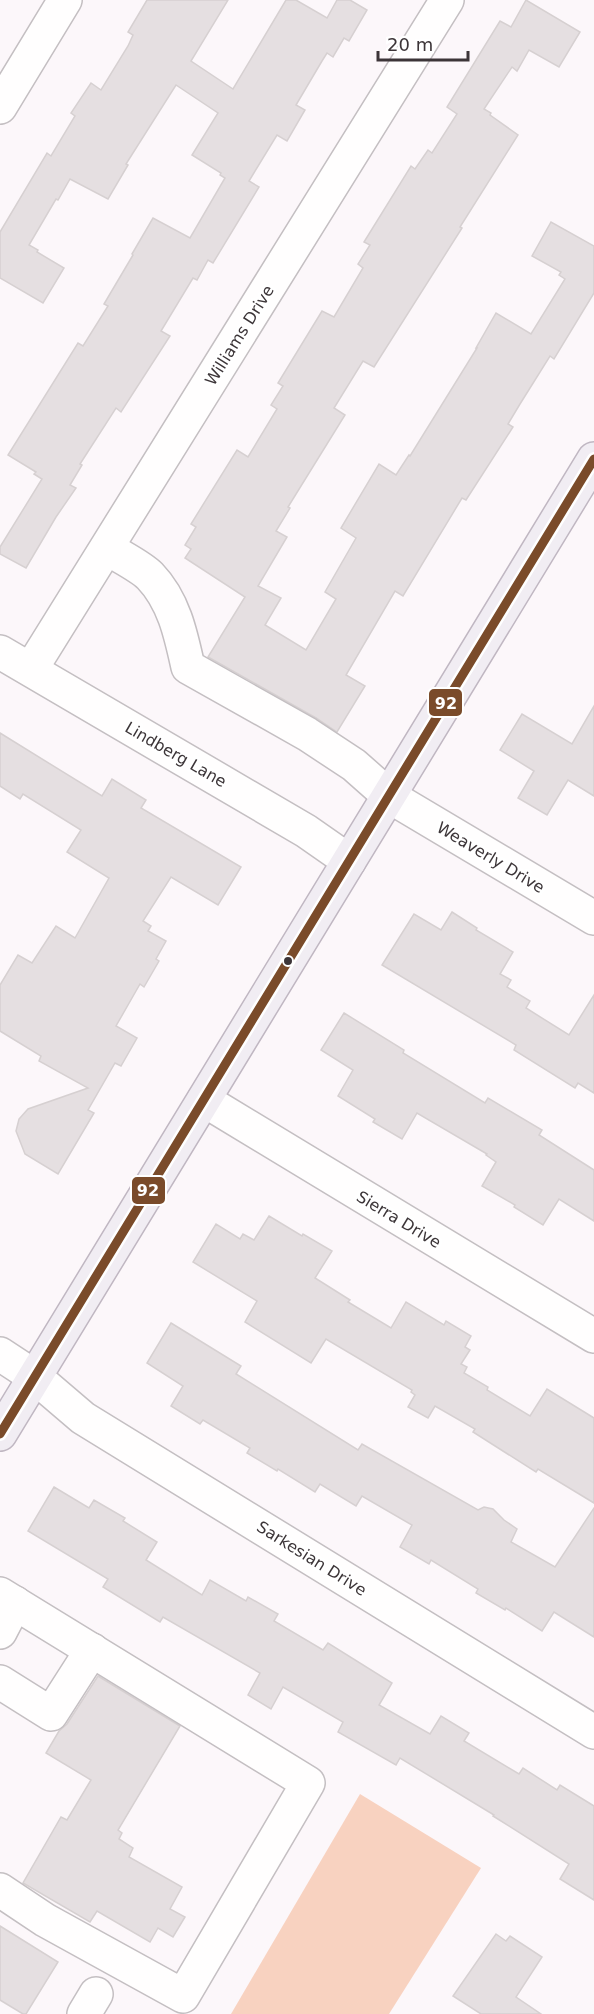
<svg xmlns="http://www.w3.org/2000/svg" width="594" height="2014" font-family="'DejaVu Sans',sans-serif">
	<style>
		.green { fill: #f8d2c0 }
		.building { fill: #e5dfe1; stroke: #d6d0d1; stroke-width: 1.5 }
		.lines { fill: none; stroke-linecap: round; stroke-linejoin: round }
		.minor-casing { stroke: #c4bfc2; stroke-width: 36 }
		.major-casing { stroke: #c0b7c2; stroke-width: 36 }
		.minor { stroke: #fffefe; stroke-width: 33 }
		.major { stroke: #f1edf3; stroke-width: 33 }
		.bus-1-casing { stroke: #fff; stroke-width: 14 }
		.bus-1 { stroke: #7a4b2a; stroke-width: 9 }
		.bus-dot { fill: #3c3538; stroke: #fff; stroke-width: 2 }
		.labels { text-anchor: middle; stroke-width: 6; stroke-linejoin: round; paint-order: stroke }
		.street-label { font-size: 16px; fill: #3c3538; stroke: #fff }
		.line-badge { stroke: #fff; stroke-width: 2 }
		.badge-label { font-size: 16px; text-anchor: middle; font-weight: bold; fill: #fff }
	</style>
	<rect width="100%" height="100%" fill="#fcf7fa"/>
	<path class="green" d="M 360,1794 L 481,1868 L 389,2014 L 231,2014 Z"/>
	<g class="building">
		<path d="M 147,0 L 228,0 L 191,61 L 233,89 L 286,0 L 296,0 L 327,18 L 337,0 L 350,0 L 367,10 L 349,41 L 344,38 L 333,57 L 327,53 L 322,61 L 296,105 L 305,110 L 287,141 L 277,135 L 249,181 L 259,187 L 213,263 L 208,260 L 197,280 L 193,278 L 161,331 L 170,336 L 121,412 L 116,408 L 80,464 L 82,465 L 70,485 L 76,488 L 56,517 L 26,568 L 0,554 L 0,547 L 42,479 L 34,474 L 36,472 L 8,455 L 78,343 L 83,346 L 108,306 L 104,304 L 133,255 L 132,254 L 153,218 L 190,238 L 225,178 L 220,175 L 221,173 L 192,155 L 218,113 L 176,85 L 126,164 L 128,165 L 108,199 L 70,179 L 58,200 L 56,199 L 29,245 L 38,250 L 37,252 L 64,268 L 43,303 L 0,278 L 0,232 L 47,153 L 51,156 L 75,116 L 71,113 L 91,83 L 101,90 L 128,46 L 133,35 L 128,32 Z"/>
		<path d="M 526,0 L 580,32 L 559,67 L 529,50 L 517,71 L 512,67 L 484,109 L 491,113 L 490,115 L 518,135 L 460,227 L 462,228 L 374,367 L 363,361 L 334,408 L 345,415 L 288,507 L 290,508 L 276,531 L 287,537 L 258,586 L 281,598 L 265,625 L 306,650 L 336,599 L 325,592 L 356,538 L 341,528 L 379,464 L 396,475 L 409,455 L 410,456 L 477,348 L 476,348 L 496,313 L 531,334 L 565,279 L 559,275 L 561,272 L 532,256 L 551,222 L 594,246 L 594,293 L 554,359 L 550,356 L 520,404 L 508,424 L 513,427 L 466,500 L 462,498 L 403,596 L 395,591 L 346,675 L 365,686 L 337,732 L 316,718 L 208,657 L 245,597 L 185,558 L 191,549 L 185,545 L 196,527 L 191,524 L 237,450 L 248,457 L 277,409 L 271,405 L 283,386 L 278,383 L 322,311 L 334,317 L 363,268 L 358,264 L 370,245 L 364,242 L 411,166 L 415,169 L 428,150 L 432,153 L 457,114 L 447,107 L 500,21 L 511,27 Z"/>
		<path d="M 594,706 L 594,796 L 568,780 L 547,815 L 518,798 L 534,771 L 500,750 L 522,714 L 572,744 Z"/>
		<path d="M 0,733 L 102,796 L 112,779 L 146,800 L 141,808 L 241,867 L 218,905 L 171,877 L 143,921 L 151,926 L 148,931 L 166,941 L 156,959 L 159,961 L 144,987 L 140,984 L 116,1026 L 137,1038 L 121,1066 L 115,1063 L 88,1110 L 94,1113 L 58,1174 L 25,1154 L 16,1131 L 19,1119 L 28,1109 L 88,1088 L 39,1061 L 41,1056 L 0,1031 L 0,985 L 18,955 L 32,963 L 56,926 L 75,938 L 109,878 L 67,852 L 81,830 L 23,794 L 20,799 L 0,786 Z"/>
		<path d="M 452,912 L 477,928 L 476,930 L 513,952 L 500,974 L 511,980 L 507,987 L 530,1001 L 526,1008 L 569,1035 L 594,995 L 594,1093 L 578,1083 L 575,1088 L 514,1050 L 516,1045 L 382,965 L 414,914 L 441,930 Z"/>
		<path d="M 344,1013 L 404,1050 L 403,1053 L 485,1103 L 488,1098 L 542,1130 L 539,1135 L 594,1170 L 594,1221 L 559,1199 L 543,1225 L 514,1207 L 515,1205 L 482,1186 L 496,1162 L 486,1155 L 487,1154 L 417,1113 L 402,1139 L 373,1122 L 375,1119 L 338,1096 L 353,1070 L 321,1050 Z"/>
		<path d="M 269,1216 L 302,1236 L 303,1234 L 332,1251 L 315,1278 L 350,1300 L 348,1302 L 391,1328 L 406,1302 L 444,1325 L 446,1321 L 471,1336 L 465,1347 L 470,1350 L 461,1364 L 467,1367 L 464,1373 L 488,1387 L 487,1390 L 530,1416 L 547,1389 L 594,1418 L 594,1503 L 538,1469 L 536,1472 L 473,1432 L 475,1429 L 435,1406 L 428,1418 L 408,1407 L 415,1395 L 411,1392 L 412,1390 L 326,1339 L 311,1363 L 245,1322 L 257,1301 L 193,1262 L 216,1224 L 240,1239 L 243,1234 L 254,1240 Z"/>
		<path d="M 171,1323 L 241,1366 L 236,1374 L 358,1450 L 362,1444 L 478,1510 L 484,1507 L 493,1509 L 504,1520 L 517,1529 L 511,1542 L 555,1567 L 594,1508 L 594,1637 L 554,1612 L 542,1631 L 506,1608 L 505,1610 L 476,1593 L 478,1589 L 431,1560 L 429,1564 L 400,1547 L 412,1525 L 362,1496 L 356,1506 L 320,1484 L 315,1492 L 278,1469 L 277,1471 L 247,1453 L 250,1448 L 203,1420 L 200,1424 L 171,1406 L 183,1386 L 147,1363 Z"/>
		<path d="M 54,1487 L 89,1508 L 94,1500 L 125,1518 L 123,1521 L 157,1542 L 146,1560 L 202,1595 L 210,1580 L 246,1601 L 248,1597 L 278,1614 L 274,1621 L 323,1650 L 328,1643 L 392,1683 L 379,1705 L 430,1734 L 441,1716 L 469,1733 L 464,1741 L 519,1774 L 523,1768 L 557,1790 L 560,1785 L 594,1806 L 594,1900 L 560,1879 L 569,1864 L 493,1816 L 494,1815 L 400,1758 L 396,1765 L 338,1732 L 343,1722 L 283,1687 L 271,1709 L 248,1695 L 260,1673 L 163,1617 L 160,1622 L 103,1587 L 108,1579 L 28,1531 Z"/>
		<path d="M 98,1676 L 180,1726 L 118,1830 L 122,1833 L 119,1839 L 133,1848 L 129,1857 L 182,1887 L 170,1909 L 185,1917 L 173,1937 L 158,1928 L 150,1942 L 97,1911 L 90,1922 L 23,1883 L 61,1817 L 67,1820 L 91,1780 L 46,1753 L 59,1731 L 67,1724 Z"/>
		<path d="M 0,1926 L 58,1962 L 26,2014 L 23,2014 L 0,2000 Z"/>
		<path d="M 496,1934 L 506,1941 L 510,1936 L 542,1957 L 516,1997 L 541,2014 L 481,2014 L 453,1996 Z"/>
	</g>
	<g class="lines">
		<g class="minor-casing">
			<g id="minor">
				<path d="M 0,107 L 65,0"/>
				<path d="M 107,548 C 119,556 140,566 150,576 C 174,601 181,635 188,667 L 307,734 L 354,765 L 389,796 L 594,918"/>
				<path d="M 0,652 L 306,831 L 349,861"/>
				<path d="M 31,669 L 447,0"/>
				<path d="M 204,1100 L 594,1336"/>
				<path d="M 0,1354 L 35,1377 L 83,1418 L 594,1732"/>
				<path d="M 0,1594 L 308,1783 L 183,1996 L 45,1920 L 0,1890"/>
				<path d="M 0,1632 L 15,1603"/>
				<path d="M 0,1682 L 51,1714 L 92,1650"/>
				<path d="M 84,2014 L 96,1994"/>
			</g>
		</g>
		<g class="major-casing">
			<path id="major" d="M 0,1434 L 594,459"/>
		</g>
		<use href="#minor" class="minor"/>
		<use href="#major" class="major"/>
		<g class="bus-1-casing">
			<path id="bus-1" d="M 0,1434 L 594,459"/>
		</g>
		<use href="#bus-1" class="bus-1"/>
	</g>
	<circle class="bus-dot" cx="288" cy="961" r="5"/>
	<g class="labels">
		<g class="street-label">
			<text transform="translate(239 335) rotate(-58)" y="6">Williams Drive</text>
			<text transform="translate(176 754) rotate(30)" y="6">Lindberg Lane</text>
			<text transform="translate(491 857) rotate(31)" y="6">Weaverly Drive</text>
			<text transform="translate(399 1219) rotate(31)" y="6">Sierra Drive</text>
			<text transform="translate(312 1558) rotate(32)" y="6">Sarkesian Drive</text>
		</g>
	</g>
	<g class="line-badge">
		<rect x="428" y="688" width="35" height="29" rx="6" fill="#7a4b2a"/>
		<rect x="131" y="1176" width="35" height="29" rx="6" fill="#7a4b2a"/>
	</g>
	<g class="badge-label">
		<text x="446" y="709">92</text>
		<text x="148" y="1196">92</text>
	</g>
	<path d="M378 51v9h90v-9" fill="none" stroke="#3c3538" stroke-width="3"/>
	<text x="387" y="51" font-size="18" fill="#3c3538" stroke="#ffffff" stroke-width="4.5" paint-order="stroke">20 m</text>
</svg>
